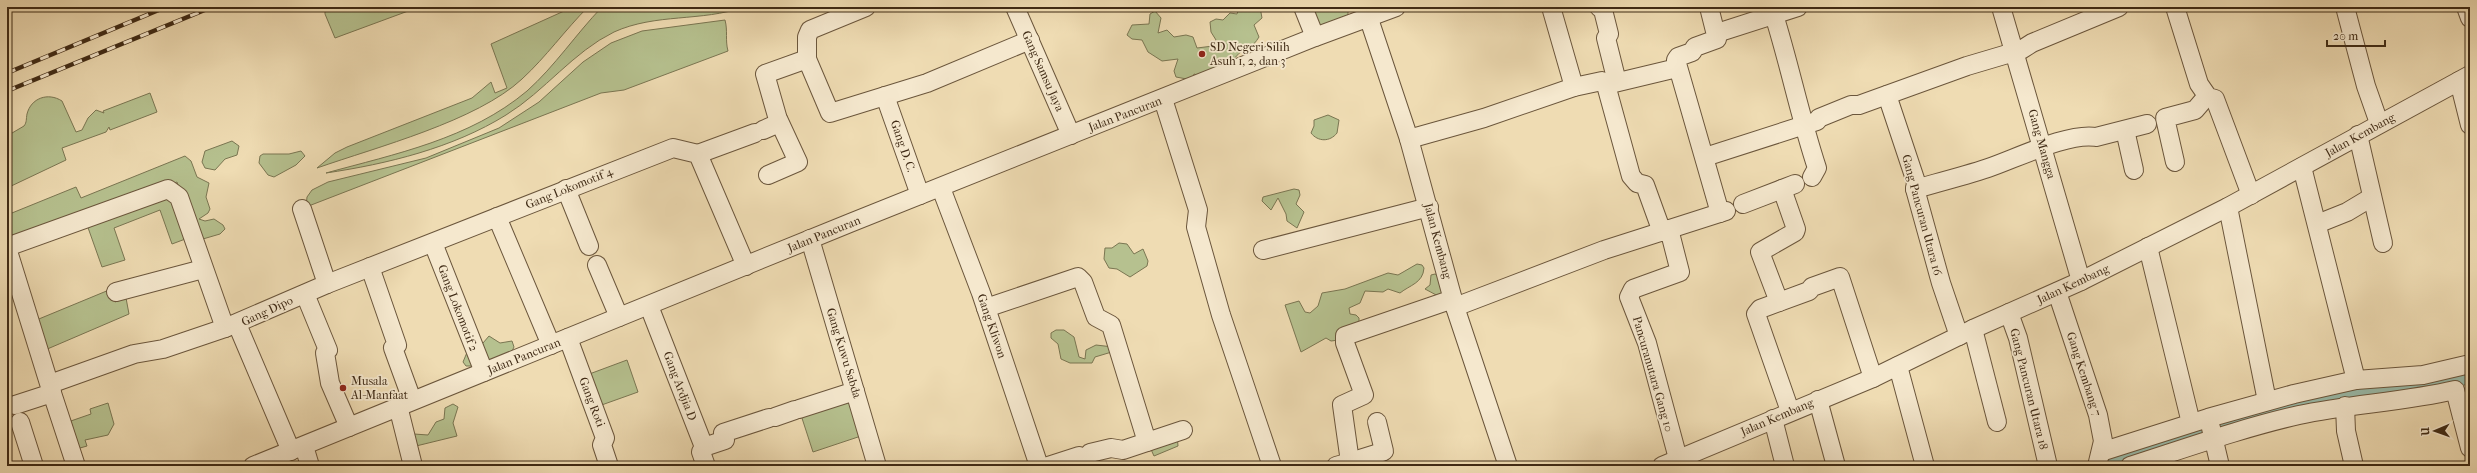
<svg xmlns="http://www.w3.org/2000/svg" width="2477" height="473" font-family="'IM FELL French Canon',serif">
	<style>
		.green { fill: #b6c18f; stroke: #7a7652 }
		.water { fill: #9abcab; stroke: #76826f }
		.lines { fill: none; stroke-linecap: round; stroke-linejoin: round }
		.minor-casing { stroke: #6b563c; stroke-width: 20 }
		.minor { stroke: #f5e8ce; stroke-width: 18 }
		.rail-casing { stroke: #3f2a15; stroke-width: 4.5 }
		.rail { stroke: #f5e8ce; stroke-width: 3; stroke-dasharray: 9; stroke-linecap: butt }
		.poi-dot { fill: #8f2418; stroke: #f5e8ce; stroke-width: 1.5 }
		.labels { text-anchor: middle; stroke-width: 3.5; stroke-linejoin: round; paint-order: stroke }
		.poi-label { font-size: 12px; fill: #3f2a15; stroke: #f5e8ce; text-anchor: start }
		.street-label { font-size: 12px; fill: #3f2a15; stroke: #f5e8ce }
	</style>
	<rect width="100%" height="100%" fill="#efdcb3"/>
	<filter id="stains"><feTurbulence type="fractalNoise" baseFrequency=".005" numOctaves="4"/><feColorMatrix values="0 0 0 0 .2 0 0 0 0 .09 0 0 0 0 .02 0 0 0 .5 -.17"/></filter>
	<radialGradient id="worn" r=".72"><stop offset=".6" stop-color="#630" stop-opacity="0"/><stop offset="1" stop-color="#630" stop-opacity=".3"/></radialGradient>
	<g class="green">
		<path d="M 337,7 L 419,7 L 335,38 L 325,14 L 325,11 Z"/>
		<path d="M 573,7 L 588,7 C 565,30 546,57 522,79 C 477,121 377,147 317,168 L 335,153 L 347,147 L 472,98 L 491,82 L 495,93 L 507,88 L 491,44 Z"/>
		<path d="M 602,7 L 744,7 C 701,22 656,13 614,32 C 573,52 545,91 506,115 C 453,148 387,164 326,173 C 395,154 470,139 527,91 C 555,66 576,34 602,7 Z"/>
		<path d="M 1239,7 L 1260,7 L 1262,18 L 1254,25 L 1259,37 C 1252,48 1252,44 1243,50 C 1237,54 1234,61 1226,64 C 1217,68 1209,70 1200,76 L 1194,74 L 1192,80 L 1176,77 L 1174,71 L 1178,59 L 1162,61 L 1148,52 L 1142,40 L 1132,39 L 1127,35 L 1132,25 L 1149,24 L 1150,14 L 1155,11 L 1161,18 L 1158,33 L 1167,30 L 1174,37 L 1186,35 L 1193,37 L 1197,48 L 1213,46 L 1216,40 L 1211,32 L 1210,22 L 1216,19 L 1223,20 L 1230,13 L 1237,14 Z"/>
		<path d="M 1309,7 L 1348,7 L 1348,15 L 1319,26 Z"/>
		<path d="M 725,20 C 728,31 725,40 728,51 L 624,90 L 601,93 L 306,207 L 307,197 L 312,190 L 328,182 L 426,158 L 499,128 L 539,102 L 583,62 L 611,43 L 642,31 Z"/>
		<path d="M 150,93 L 157,112 L 110,130 L 109,127 L 106,132 L 62,148 L 66,160 L 7,188 L 7,136 L 24,126 C 27,122 26,119 27,114 C 31,98 48,92 62,101 L 76,132 L 82,130 L 88,118 L 96,110 L 104,113 L 103,111 Z"/>
		<path d="M 1328,115 L 1339,120 L 1337,133 C 1330,142 1318,142 1311,133 L 1314,126 L 1314,120 Z"/>
		<path d="M 232,141 L 239,146 L 237,155 L 225,159 L 215,170 L 205,168 L 202,162 L 205,151 Z"/>
		<path d="M 301,151 L 305,156 L 296,165 L 274,177 L 268,175 L 259,163 L 260,156 L 263,154 L 289,154 Z"/>
		<path d="M 185,156 L 191,161 L 197,177 L 209,183 L 206,197 L 210,209 L 208,213 L 199,219 L 205,221 L 214,219 L 223,225 L 225,229 L 220,234 L 196,241 L 177,182 L 7,242 L 7,215 L 76,187 L 81,198 Z"/>
		<path d="M 1294,189 L 1299,190 L 1300,195 L 1296,204 L 1304,212 L 1297,228 L 1287,221 L 1286,214 L 1278,198 L 1271,210 L 1262,201 L 1263,197 Z"/>
		<path d="M 171,195 L 188,238 L 172,244 L 160,210 L 114,228 L 125,260 L 102,267 L 86,222 Z"/>
		<path d="M 1119,243 L 1127,244 L 1134,254 L 1143,249 L 1148,261 L 1147,266 L 1130,277 L 1117,269 L 1109,268 L 1104,259 L 1105,248 L 1112,248 Z"/>
		<path d="M 1417,264 L 1422,265 L 1424,268 C 1423,283 1410,285 1400,293 L 1388,289 L 1383,292 L 1365,291 L 1360,303 L 1349,308 L 1350,314 L 1356,315 L 1359,318 L 1359,324 L 1339,340 L 1331,341 L 1326,338 L 1301,352 L 1285,305 L 1299,301 L 1305,312 L 1310,313 L 1318,306 L 1322,293 L 1345,289 L 1388,273 L 1398,275 Z"/>
		<path d="M 1435,274 L 1442,277 L 1447,288 L 1440,297 L 1425,289 L 1430,285 L 1431,275 Z"/>
		<path d="M 109,290 L 115,302 L 126,298 L 129,314 L 45,350 L 34,321 Z"/>
		<path d="M 1056,330 L 1064,330 L 1074,337 L 1079,357 L 1085,359 L 1086,350 L 1096,345 L 1113,347 L 1115,351 L 1095,357 L 1092,363 L 1070,363 L 1061,359 L 1058,344 L 1051,338 L 1051,333 Z"/>
		<path d="M 489,336 L 500,343 L 512,341 L 514,347 L 512,351 L 477,366 L 466,366 L 463,362 L 468,350 L 483,343 Z"/>
		<path d="M 627,360 L 638,392 L 596,407 L 584,376 Z"/>
		<path d="M 852,396 L 864,435 L 813,452 L 800,412 Z"/>
		<path d="M 108,403 L 114,424 L 108,435 L 85,440 L 87,446 L 73,450 L 65,423 L 91,414 L 90,409 Z"/>
		<path d="M 453,404 L 458,407 L 453,423 L 457,436 L 412,447 L 414,434 L 428,435 L 436,422 L 444,419 L 445,408 Z"/>
		<path d="M 1177,434 L 1178,446 L 1154,456 L 1148,443 Z"/>
	</g>
	<path class="water" d="M 2470,370 L 2470,384 L 2257,420 L 2113,466 L 2072,466 L 2354,385 Z"/>
	<g class="lines">
		<g class="minor-casing">
			<g id="minor">
				<path d="M 866,7 L 810,30 L 807,37 L 807,59 L 830,113 L 927,83 L 1030,40"/>
				<path d="M 1015,7 L 1071,135"/>
				<path d="M 1303,7 L 1315,37"/>
				<path d="M 1551,7 L 1574,87"/>
				<path d="M 1599,7 L 1603,10 L 1609,34 L 1606,38 L 1617,82"/>
				<path d="M 1709,7 L 1717,39 L 1695,47 L 1692,52 L 1678,57 L 1676,60 L 1720,213"/>
				<path d="M 2001,7 L 2081,281"/>
				<path d="M 2175,7 L 2199,84 L 2208,97 L 2215,99 L 2251,195"/>
				<path d="M 2345,7 L 2366,86 L 2379,123"/>
				<path d="M 2466,7 L 2470,18"/>
				<path d="M 1774,15 C 1790,66 1800,117 1817,168 L 1812,177"/>
				<path d="M 1368,16 L 1409,139 L 1455,307 L 1508,466"/>
				<path d="M 1717,33 L 1798,7"/>
				<path d="M 2459,81 L 2470,125"/>
				<path d="M 1606,85 L 1677,68"/>
				<path d="M 1887,95 L 1916,182 L 1915,189 L 1941,283 L 1959,336"/>
				<path d="M 885,96 L 920,195"/>
				<path d="M 1163,99 L 1198,210 L 1196,227 L 1221,315 L 1272,466"/>
				<path d="M 763,130 L 779,123 L 765,74 L 807,59"/>
				<path d="M 2125,130 L 2134,170"/>
				<path d="M 2358,135 L 2383,243"/>
				<path d="M 1409,139 L 1484,118 L 1574,87 L 1602,81 L 1606,85 L 1631,176 L 1637,183 L 1645,185 L 1662,232"/>
				<path d="M 698,154 L 755,133"/>
				<path d="M 1705,157 L 1817,121 L 1819,118 L 1851,105 L 1859,105 L 1967,66 L 2021,50 L 2032,43 L 2119,7"/>
				<path d="M 2175,162 L 2165,118 L 2195,110 L 2207,96"/>
				<path d="M 2302,167 L 2356,380"/>
				<path d="M 768,175 L 798,162 L 779,121"/>
				<path d="M 941,188 L 981,293 L 1039,466"/>
				<path d="M 566,189 L 589,246"/>
				<path d="M 1915,189 C 1940,182 1964,176 1988,168 C 2015,159 2069,132 2096,137 L 2147,124"/>
				<path d="M 1743,204 L 1795,184"/>
				<path d="M 2228,207 L 2267,401"/>
				<path d="M 497,217 L 551,345"/>
				<path d="M 2317,224 L 2347,212 L 2372,197"/>
				<path d="M 1669,229 L 1680,272 L 1633,289 L 1629,297 L 1647,343 L 1680,466"/>
				<path d="M 810,239 L 877,466"/>
				<path d="M 433,243 L 484,372"/>
				<path d="M 7,247 L 168,189 L 179,197 L 225,328 L 327,284 L 302,209"/>
				<path d="M 2148,247 L 2191,423"/>
				<path d="M 7,248 L 52,393 L 15,405"/>
				<path d="M 1263,250 L 1429,207"/>
				<path d="M 597,265 L 619,317"/>
				<path d="M 370,267 L 397,345 L 393,348 L 412,400"/>
				<path d="M 327,284 L 673,148 L 698,154 L 746,266"/>
				<path d="M 116,292 L 203,269"/>
				<path d="M 2057,292 L 2098,415 L 2103,441 L 2097,466"/>
				<path d="M 305,294 L 328,350 L 325,353 L 330,383 L 349,427"/>
				<path d="M 1779,302 L 1760,252 L 1795,232 L 1796,229 L 1782,189"/>
				<path d="M 649,306 L 704,447 L 701,452 L 706,466"/>
				<path d="M 1455,307 L 1604,250 L 1726,211"/>
				<path d="M 986,308 L 1078,277 L 1083,282 L 1096,317 L 1111,325 L 1147,442"/>
				<path d="M 2009,313 L 2018,338 L 2048,466"/>
				<path d="M 237,324 L 291,451"/>
				<path d="M 1973,329 L 1997,422"/>
				<path d="M 568,338 L 605,438 L 602,445 L 609,466"/>
				<path d="M 1898,366 L 1925,466"/>
				<path d="M 50,384 L 134,354 L 163,349 L 225,328"/>
				<path d="M 52,393 L 76,466"/>
				<path d="M 1818,400 L 1836,466"/>
				<path d="M 398,406 L 413,466"/>
				<path d="M 2345,406 L 2346,431 L 2354,466"/>
				<path d="M 799,409 L 855,391"/>
				<path d="M 1790,411 L 1756,314 L 1760,309 L 1809,291 L 1812,287 L 1840,277 L 1873,378"/>
				<path d="M 775,417 L 795,410"/>
				<path d="M 1773,419 L 1785,466"/>
				<path d="M 20,422 L 34,466"/>
				<path d="M 1377,422 L 1384,451"/>
				<path d="M 2211,428 L 2220,466"/>
				<path d="M 304,446 L 310,466"/>
				<path d="M 704,447 L 725,440 L 723,433 L 769,418"/>
				<path d="M 2101,452 L 2208,418 L 2294,394 L 2356,380 L 2423,375 L 2470,364"/>
				<path d="M 1090,453 L 1111,448 L 1123,450 L 1183,430"/>
				<path d="M 1350,462 L 1382,452"/>
				<path d="M 253,466 L 850,223 L 1315,37 L 1396,7"/>
				<path d="M 1048,466 L 1079,456"/>
				<path d="M 1336,466 L 1350,462 L 1342,405 L 1364,395 L 1345,343 L 1345,336 L 1453,299"/>
				<path d="M 1662,466 L 1873,378 L 1973,329 L 2081,281 L 2228,207 L 2470,75"/>
				<path d="M 2130,466 C 2186,448 2242,428 2299,415 C 2350,404 2403,402 2455,390 L 2470,448"/>
			</g>
		</g>
		<use href="#minor" class="minor"/>
		<g class="rail-casing">
			<g id="rail">
				<path d="M 7,73 L 166,7"/>
				<path d="M 7,91 L 212,7"/>
			</g>
		</g>
		<use href="#rail" class="rail"/>
	</g>
	<g class="poi-dot">
		<circle cx="1202" cy="54" r="4"/>
		<circle cx="343" cy="388" r="4"/>
	</g>
	<g class="labels">
		<g class="poi-label">
			<text x="1210" y="51">SD Negeri Silih<tspan x="1210" dy="14">Asuh 1, 2, dan 3</tspan></text>
			<text x="351" y="385">Musala<tspan x="351" dy="14">Al-Manfaat</tspan></text>
		</g>
		<g class="street-label">
			<text transform="translate(1043 71) rotate(66)" y="4">Gang Samsu Jaya</text>
			<text transform="translate(1125 114) rotate(-21)" y="4">Jalan Pancuran</text>
			<text transform="translate(2360 135) rotate(-29)" y="4">Jalan Kembang</text>
			<text transform="translate(2042 144) rotate(74)" y="4">Gang Mangga</text>
			<text transform="translate(903 146) rotate(71)" y="4">Gang D. C.</text>
			<text transform="translate(569 188) rotate(-22)" y="4">Gang Lokomotif 4</text>
			<text transform="translate(1922 215) rotate(75)" y="4">Gang Pancuran Utara 16</text>
			<text transform="translate(824 234) rotate(-22)" y="4">Jalan Pancuran</text>
			<text transform="translate(1438 241) rotate(75)" y="4">Jalan Kembang</text>
			<text transform="translate(2073 284) rotate(-25)" y="4">Jalan Kembang</text>
			<text transform="translate(458 308) rotate(69)" y="4">Gang Lokomotif 2</text>
			<text transform="translate(267 311) rotate(-25)" y="4">Gang Dipo</text>
			<text transform="translate(992 326) rotate(71)" y="4">Gang Kliwon</text>
			<text transform="translate(844 353) rotate(73)" y="4">Gang Kuwu Sabda</text>
			<text transform="translate(524 356) rotate(-22)" y="4">Jalan Pancuran</text>
			<text transform="translate(1653 374) rotate(74)" y="4">Pancuranutara Gang 10</text>
			<text transform="translate(2084 374) rotate(72)" y="4">Gang Kembang 7</text>
			<text transform="translate(680 386) rotate(69)" y="4">Gang Ardjia D</text>
			<text transform="translate(2029 389) rotate(76)" y="4">Gang Pancuran Utara 18</text>
			<text transform="translate(592 402) rotate(69)" y="4">Gang Roti</text>
			<text transform="translate(1777 417) rotate(-23)" y="4">Jalan Kembang</text>
		</g>
	</g>
	<rect width="2477" height="473" fill="none" stroke="#efdcb3" stroke-width="24"/>
	<rect x="8" y="8" width="2461" height="457" fill="none" stroke="#3f2a15" stroke-width="2"/>
	<rect x="12" y="12" width="2453" height="449" fill="none" stroke="#3f2a15"/>
	<g transform="translate(2435 431) rotate(268)" stroke="#f5e8ce" stroke-width="3" paint-order="stroke">
	<path d="M0-3L7 15L0 10L-7 15Z" fill="#3f2a15"/>
	<text y="-6" font-size="11" font-weight="bold" text-anchor="middle" fill="#3f2a15">U</text>
	</g>
	<path d="M2327 40v6h58v-6" fill="none" stroke="#3f2a15" stroke-width="2"/>
	<text x="2333" y="40" font-size="12" fill="#3f2a15" stroke="#f5e8ce" stroke-width="3" paint-order="stroke">20 m</text>
	<rect width="100%" height="100%" filter="url(#stains)"/>
	<rect width="100%" height="100%" fill="url(#worn)"/>
</svg>
